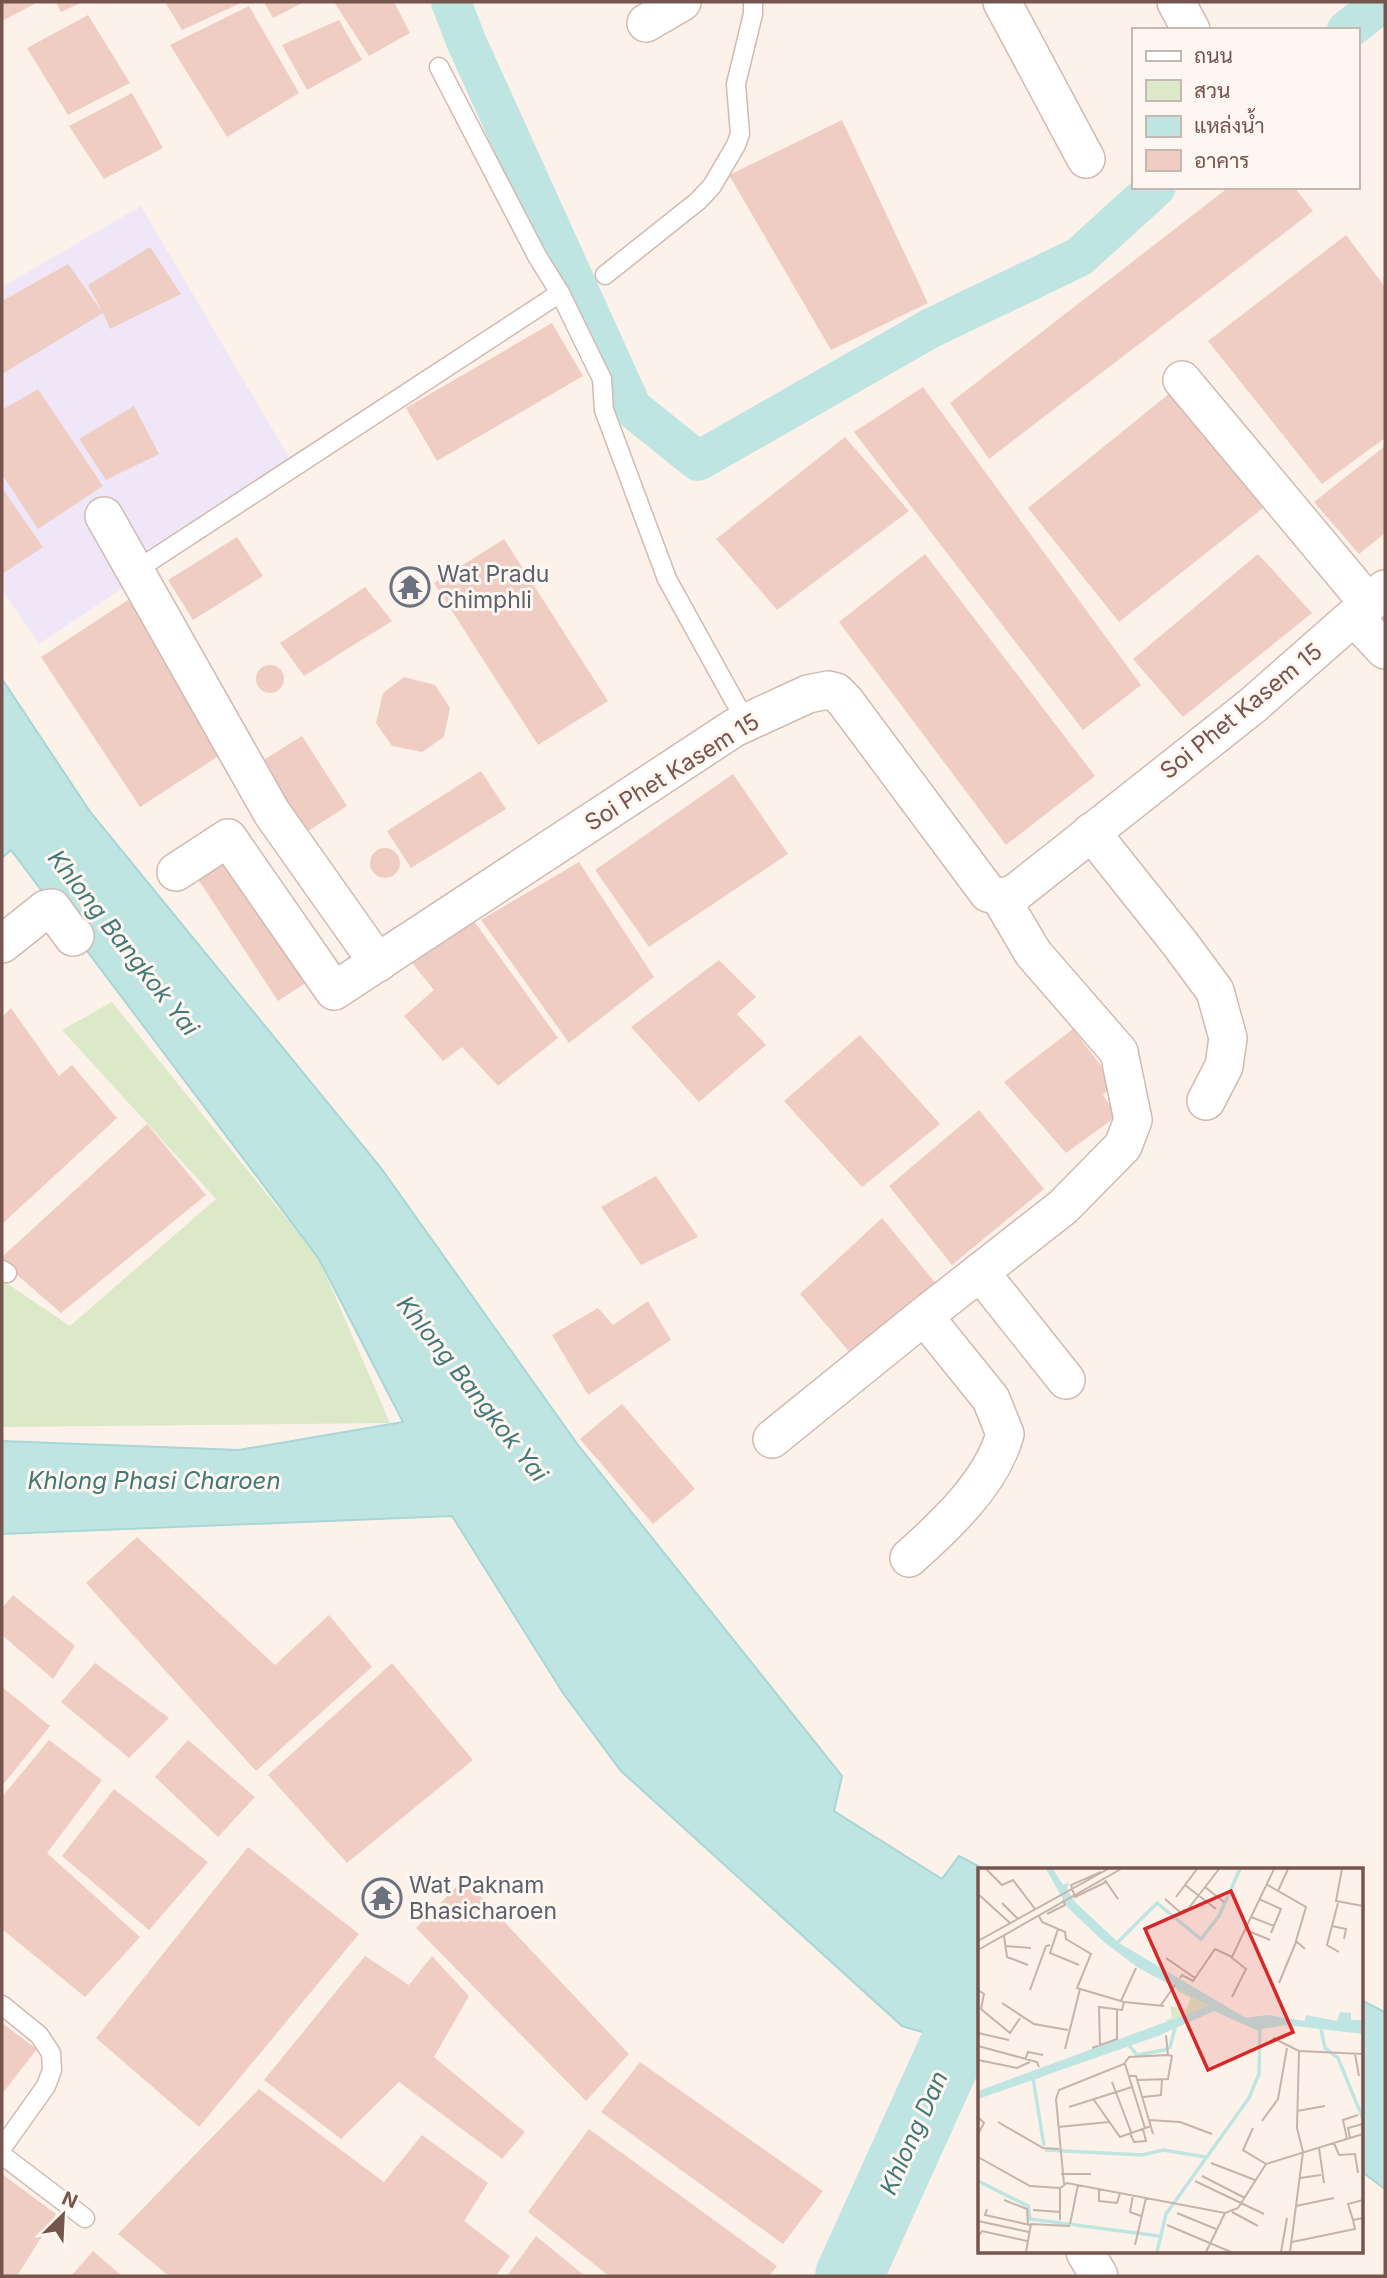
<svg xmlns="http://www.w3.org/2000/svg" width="1387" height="2278" font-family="Inter,Sarabun,sans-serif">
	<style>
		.education { fill: #efe7f8 }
		.green { fill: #dce9c9 }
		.water { fill: #bfe5e3; stroke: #a6d6d5; stroke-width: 2 }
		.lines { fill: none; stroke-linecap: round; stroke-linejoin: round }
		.canal { stroke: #bfe5e3; stroke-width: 40 }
		.river { stroke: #bfe5e3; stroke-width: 68 }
		.building { fill: #f0cdc3 }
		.lane-casing { stroke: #d0bab2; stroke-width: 21 }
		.street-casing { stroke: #d0bab2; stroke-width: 40 }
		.lane { stroke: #fff; stroke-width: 18 }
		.street { stroke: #fff; stroke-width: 37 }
		.labels { text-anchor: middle; stroke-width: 6; stroke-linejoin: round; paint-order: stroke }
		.worship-label { font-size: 23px; fill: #5b616d; stroke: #fef6f1; text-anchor: start }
		.street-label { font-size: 23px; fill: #76554e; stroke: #fef6f1 }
		.water-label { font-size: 24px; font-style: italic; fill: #427978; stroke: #fef6f1 }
		.inset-river { fill: none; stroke: #bfe5e3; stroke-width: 3.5 }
		.inset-road { fill: none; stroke: #c6b3ac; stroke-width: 2 }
		.view { fill: #d62828; fill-opacity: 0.15; stroke: #d62828; stroke-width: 3.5 }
		.inset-edge { fill: none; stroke: #76554e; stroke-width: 3.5 }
	</style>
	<rect width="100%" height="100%" fill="#fcf2ea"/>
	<path class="education" d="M 141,206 L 297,471 L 39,644 L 2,590 L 2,287 Z"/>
	<path class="green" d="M 112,1002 L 319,1259 L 390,1423 L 2,1427 L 2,1280 L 70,1326 L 216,1199 L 62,1030 Z"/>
	<g class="water">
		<path d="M 2,679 L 91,813 L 381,1168 L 578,1445 L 842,1776 L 834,1811 L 942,1879 L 959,1856 L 986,1870 L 979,1870 L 979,2049 L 902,2026 L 621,1771 L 563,1693 L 452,1516 L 2,1534 L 2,1441 L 239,1450 L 403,1422 L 319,1259 L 11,850 L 2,858 Z"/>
		<path d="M 1361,2000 L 1385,2012 L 1385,2189 L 1361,2171 Z"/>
	</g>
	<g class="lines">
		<g class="canal">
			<path d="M 451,2 L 466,41 L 632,408 L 698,461 L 931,328 L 1079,257 L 1156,187"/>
			<path d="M 1347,30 L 1383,2"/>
		</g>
		<path class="river" d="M 849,2276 L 979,1989"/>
	</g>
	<g class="building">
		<path d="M 2,2 L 38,2 L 2,21 Z"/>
		<path d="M 56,2 L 83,2 L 61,12 Z"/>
		<path d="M 165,2 L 243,2 L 182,30 Z"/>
		<path d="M 264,2 L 304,2 L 273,18 Z"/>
		<path d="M 334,2 L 394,2 L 410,33 L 369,56 Z"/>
		<path d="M 249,6 L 299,93 L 227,137 L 170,45 Z"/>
		<path d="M 88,15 L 130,83 L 68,115 L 27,48 Z"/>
		<path d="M 339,20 L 362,60 L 307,90 L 282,45 Z"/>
		<path d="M 132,93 L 163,148 L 104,179 L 69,126 Z"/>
		<path d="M 842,120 L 928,303 L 831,350 L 729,175 Z"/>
		<path d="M 1229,187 L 1294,187 L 1313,211 L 989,459 L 950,403 Z"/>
		<path d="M 1346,235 L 1385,287 L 1385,438 L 1322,484 L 1208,341 Z"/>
		<path d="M 150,247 L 181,294 L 110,329 L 103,313 L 2,374 L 2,301 L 68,264 L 103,313 L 88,285 Z"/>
		<path d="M 552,323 L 583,376 L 437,461 L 406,408 Z"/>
		<path d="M 923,387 L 1141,685 L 1083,730 L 854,432 Z"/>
		<path d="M 38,389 L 103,486 L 38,529 L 2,474 L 2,410 Z"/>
		<path d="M 1170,393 L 1263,508 L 1119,622 L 1028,508 Z"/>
		<path d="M 134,406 L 159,454 L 106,480 L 79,439 Z"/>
		<path d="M 845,437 L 909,511 L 777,610 L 716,539 Z"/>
		<path d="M 1385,446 L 1385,533 L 1359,554 L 1314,502 Z"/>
		<path d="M 2,488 L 43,547 L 2,574 Z"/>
		<path d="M 237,537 L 263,576 L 193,620 L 168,580 Z"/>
		<path d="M 504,539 L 608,701 L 538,745 L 434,583 Z"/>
		<path d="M 925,554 L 1095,776 L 1006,845 L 839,622 Z"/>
		<path d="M 1258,554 L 1312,613 L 1183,717 L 1133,659 Z"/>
		<path d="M 365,587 L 392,621 L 304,676 L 280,643 Z"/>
		<path d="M 128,600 L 228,750 L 140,807 L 41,657 Z"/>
		<circle cx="270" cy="679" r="14"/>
		<path d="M 404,677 L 435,685 L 450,708 L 444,737 L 422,752 L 392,746 L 376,723 L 383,693 Z"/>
		<path d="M 302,736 L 347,806 L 302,835 L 257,764 Z"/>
		<path d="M 481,771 L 506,809 L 411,868 L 387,831 Z"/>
		<path d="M 733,774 L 788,854 L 649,947 L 595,870 Z"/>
		<circle cx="385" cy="863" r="15"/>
		<path d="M 225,853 L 318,975 L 278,1001 L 194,873 Z"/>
		<path d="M 579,862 L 654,977 L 569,1043 L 481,920 Z"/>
		<path d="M 474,921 L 558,1038 L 498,1086 L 462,1047 L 443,1061 L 404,1016 L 434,990 L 408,958 Z"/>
		<path d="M 719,960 L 756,997 L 737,1014 L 766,1045 L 699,1102 L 631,1027 Z"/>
		<path d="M 11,1008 L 59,1076 L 72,1065 L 117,1118 L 2,1224 L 2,1017 Z"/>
		<path d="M 1073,1029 L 1115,1084 L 1103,1095 L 1117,1116 L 1066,1153 L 1004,1082 Z"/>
		<path d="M 860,1035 L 940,1124 L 862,1187 L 784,1101 Z"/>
		<path d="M 979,1110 L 1044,1189 L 952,1265 L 889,1186 Z"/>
		<path d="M 147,1124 L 206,1195 L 61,1313 L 2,1262 L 2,1257 Z"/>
		<path d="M 656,1176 L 698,1237 L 641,1265 L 601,1207 Z"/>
		<path d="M 882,1218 L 938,1286 L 852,1355 L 800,1294 Z"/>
		<path d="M 648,1301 L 671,1340 L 588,1395 L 552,1335 L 598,1308 L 613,1325 Z"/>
		<path d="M 622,1404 L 695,1489 L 653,1524 L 580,1439 Z"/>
		<path d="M 137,1537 L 275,1665 L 329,1615 L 372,1667 L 256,1771 L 86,1583 Z"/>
		<path d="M 13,1595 L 75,1646 L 53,1679 L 2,1635 L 2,1608 Z"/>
		<path d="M 95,1663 L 169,1718 L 129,1758 L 61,1702 Z"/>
		<path d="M 392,1663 L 473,1760 L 347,1863 L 268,1775 Z"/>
		<path d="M 2,1687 L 50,1726 L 2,1786 Z"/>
		<path d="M 49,1740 L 102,1780 L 47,1853 L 140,1937 L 85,1997 L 2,1929 L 2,1797 Z"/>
		<path d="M 188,1740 L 255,1797 L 218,1837 L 155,1777 Z"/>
		<path d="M 114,1789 L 208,1862 L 149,1930 L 62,1856 Z"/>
		<path d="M 248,1847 L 359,1934 L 199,2127 L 96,2038 Z"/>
		<path d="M 464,1879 L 629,2054 L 586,2101 L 416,1928 Z"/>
		<path d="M 365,1956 L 409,1985 L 432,1956 L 469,1996 L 434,2057 L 525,2132 L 502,2159 L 399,2082 L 341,2139 L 264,2080 Z"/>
		<path d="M 2,2023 L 37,2049 L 2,2094 Z"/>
		<path d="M 640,2062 L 823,2191 L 783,2244 L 601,2112 Z"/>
		<path d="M 259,2089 L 384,2182 L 422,2135 L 488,2183 L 464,2221 L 510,2256 L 496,2276 L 169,2276 L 118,2234 Z"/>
		<path d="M 589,2129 L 777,2266 L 769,2276 L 609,2276 L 528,2212 Z"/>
		<path d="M 2,2174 L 56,2214 L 17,2276 L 2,2276 Z"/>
		<path d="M 536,2236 L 585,2276 L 507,2276 Z"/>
		<path d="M 93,2251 L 122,2276 L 71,2276 Z"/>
	</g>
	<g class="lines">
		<g class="lane-casing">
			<g id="lane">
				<path d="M 439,67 L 537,256 L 560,293 L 602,379 L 604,410 L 667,579 L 746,722"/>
				<path d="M 605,275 L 698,201 L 712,186 L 736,145 L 740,134 L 736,84 L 753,14 L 753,2"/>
				<path d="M 135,571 L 560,293"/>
				<path d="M 2,1270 L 7,1273"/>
				<path d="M 2,2005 L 39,2035 L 51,2053 L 52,2070 L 46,2086 L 2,2148"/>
				<path d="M 2,2155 L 85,2218"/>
			</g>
		</g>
		<g class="street-casing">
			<g id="street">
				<path d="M 1002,2 L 1086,159"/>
				<path d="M 1176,2 L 1191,30"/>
				<path d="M 646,23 L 682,2"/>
				<path d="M 1182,380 L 1369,604"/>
				<path d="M 104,516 L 272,813 L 378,963"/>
				<path d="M 1355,618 L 1385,650"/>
				<path d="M 1091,832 L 1181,945 L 1215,991 L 1228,1038 L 1224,1066 L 1206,1101"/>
				<path d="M 176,872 L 228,838 L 334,991 L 734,728 L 808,694 L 828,690 L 836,692 L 845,701 L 988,893 L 1000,897 L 1014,894 L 1252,706 L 1385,589"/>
				<path d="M 2,944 L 46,909 L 52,908 L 73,937 L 75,936"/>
				<path d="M 980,1272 L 1066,1380"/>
				<path d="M 772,1439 L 924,1316 L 1063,1207 L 1123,1146 L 1133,1120 L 1119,1052 L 1033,953 L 1000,897"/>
				<path d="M 909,1558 C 945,1526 992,1482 1005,1434 L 991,1399 L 924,1316"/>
				<path d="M 1085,2252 L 1099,2276"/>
			</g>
		</g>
		<use href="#lane" class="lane"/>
		<use href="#street" class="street"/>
	</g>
	<defs>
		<g id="temple-ring" transform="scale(2.0125)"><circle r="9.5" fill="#fef6f1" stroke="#6b7280" stroke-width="1.5"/><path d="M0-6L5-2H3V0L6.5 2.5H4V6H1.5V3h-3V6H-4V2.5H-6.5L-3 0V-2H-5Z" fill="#6b7280"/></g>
	</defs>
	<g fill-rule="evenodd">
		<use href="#temple-ring" x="410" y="587"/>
		<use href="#temple-ring" x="382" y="1898"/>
	</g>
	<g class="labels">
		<g class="worship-label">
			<text x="437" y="582">Wat Pradu<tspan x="437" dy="26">Chimphli</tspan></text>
			<text x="409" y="1893">Wat Paknam<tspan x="409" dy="26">Bhasicharoen</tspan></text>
		</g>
		<g class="street-label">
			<text transform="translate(1241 711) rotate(-39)" y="8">Soi Phet Kasem 15</text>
			<text transform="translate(672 772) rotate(-32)" y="8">Soi Phet Kasem 15</text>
		</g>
		<g class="water-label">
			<text transform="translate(123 943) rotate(52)" y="8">Khlong Bangkok Yai</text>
			<text transform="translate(472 1389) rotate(52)" y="8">Khlong Bangkok Yai</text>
			<text x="154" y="1489">Khlong Phasi Charoen</text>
			<text transform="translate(914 2133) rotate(-66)" y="8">Khlong Dan</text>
		</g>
	</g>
	<g transform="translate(978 1868)">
		<rect width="385" height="385" fill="#fcf2ea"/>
		<path d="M 201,120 L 230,138 L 192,156 L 188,152 L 194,150 L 192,138 L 208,141 L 213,130 L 199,123 Z" fill="#dce9c9"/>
		<path d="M 68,1 L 75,1 L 85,17 L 91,14 L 89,21 L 97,34 L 141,75 L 268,150 L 289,147 L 327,153 L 328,147 L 359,153 L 362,144 L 373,145 L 373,152 L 385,152 L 385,166 L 308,157 L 278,162 L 236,143 L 180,168 L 0,231 L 0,223 L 231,138 L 159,99 L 126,74 L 90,40 Z" fill="#bfe5e3"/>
		<path class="inset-river" d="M 139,75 L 179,35 L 223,71 L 241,48 L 262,1M 343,161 L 347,180 L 360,190 L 385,251M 150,176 L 159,187 L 186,182 L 192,179 L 197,160M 55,210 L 66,278M 0,226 L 61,208 L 141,173M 67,282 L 164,287 L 185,282 L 228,289M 0,313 L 50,338 L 52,351 L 181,368M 179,384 L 188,346 L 271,230 L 281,206 L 282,156"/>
		<path class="inset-road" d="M 8,1 L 24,17 L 35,12 L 57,41M 364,1 L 358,33 L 385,38M 123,4 L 93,17 L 97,29 L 128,14M 127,12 L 140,31M 288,16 L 328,39 L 318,73 L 327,81M 207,17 L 238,41M 227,19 L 246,34M 300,23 L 310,1M 0,26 L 32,55M 198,29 L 219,1M 187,31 L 203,45 L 207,41M 281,31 L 303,41 L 293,65M 24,35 L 40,51M 360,35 L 349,77 L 361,84M 207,45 L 241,1M 69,46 L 87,37 L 85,32M 61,48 L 64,54 L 87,64 L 88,71 L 113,86 L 99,120 L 146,134 L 186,138M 273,49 L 296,58M 354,58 L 368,61 L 366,71M 80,61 L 72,85 L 101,97M 268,62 L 292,72M 26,68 L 29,89 L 50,97M 0,73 L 130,1M 28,78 L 53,80M 0,82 L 143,1M 253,89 L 268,101 L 254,129M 188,90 L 217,110M 202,110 L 204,107 L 215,113 L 237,81 L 254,89 L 296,1M 301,115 L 318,74M 0,122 L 6,126 L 3,141 L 32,165 L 42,150M 52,122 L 68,78 L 72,77M 143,133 L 158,100M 24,135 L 56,156 L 90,162M 183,137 L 197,117M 0,165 L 31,172M 295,170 L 321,183 L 385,186M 122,177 L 121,139 L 144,142 L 146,134M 0,178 L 59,194 L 61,199M 114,180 L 139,171 L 139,142M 87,181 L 102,121M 321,183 L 319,260 L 325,284M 377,186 L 381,208M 0,192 L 39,200 L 52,194M 47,192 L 50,184 L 65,187M 147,196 L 167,260M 151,208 L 158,208 L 175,266M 160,212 L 190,211 L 194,188 L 190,187M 134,214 L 153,264M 165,229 L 183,227 L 184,212M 116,232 L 142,269 L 173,258M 91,239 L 154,219M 319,243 L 347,238M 0,249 L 6,255 L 0,266M 171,252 L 202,254 L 234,266M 284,253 L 300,231 L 309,180M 20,254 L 65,280 L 81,281M 80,259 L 131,254M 275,260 L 265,282 L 288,296M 152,265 L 156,274 L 168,273 L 165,261M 372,270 L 370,260 L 385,256M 369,271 L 365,252 L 380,247M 356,275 L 361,287 L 377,286 L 380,305M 341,280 L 346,315M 0,289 L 52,318 L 82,320 L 89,315 L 247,345 L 260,340 L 288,296 L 385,266M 233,295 L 277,312M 83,306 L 113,306M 224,308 L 267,330M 322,310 L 343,307M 217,313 L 286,346M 86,316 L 78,231 L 81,222 L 146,196 L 151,189 L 190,187 L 188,167M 121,321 L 121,333 L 139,335 L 142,325M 155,327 L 152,344 L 163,348M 26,332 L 49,341 L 50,357M 318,338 L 356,330M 9,341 L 7,347 L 52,357M 55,342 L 82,344M 254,344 L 280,358M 199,345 L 238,361M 82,352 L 82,320M 375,352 L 370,336 L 385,332M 0,353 L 51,364M 92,356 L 100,317M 189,357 L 253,384M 0,369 L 4,363 L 49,373M 314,374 L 377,361 L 375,352 L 385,350M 157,377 L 168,330M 48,384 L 53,356 L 92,358M 228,384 L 247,345M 303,384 L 309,350M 312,384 L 325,284"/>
		<path class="view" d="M 253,23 L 315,164 L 230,202 L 167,61 Z"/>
		<rect width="385" height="385" class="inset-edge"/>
	</g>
	<rect width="1387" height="2278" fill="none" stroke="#76554e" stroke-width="7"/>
	<rect x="1132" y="28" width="228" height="161" fill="#fef6f1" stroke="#c8b6b0" stroke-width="2"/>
	<rect x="1146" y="51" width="35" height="10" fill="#ffffff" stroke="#c8b6b0" stroke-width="2"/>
	<text x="1194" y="63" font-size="21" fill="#76554e">ถนน</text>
	<rect x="1146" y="80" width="35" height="21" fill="#dce9c9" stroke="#c8b6b0" stroke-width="2"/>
	<text x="1194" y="98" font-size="21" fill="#76554e">สวน</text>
	<rect x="1146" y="116" width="35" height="21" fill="#bfe5e3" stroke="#c8b6b0" stroke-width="2"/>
	<text x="1194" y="133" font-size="21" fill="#76554e">แหล่งน้ำ</text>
	<rect x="1146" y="150" width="35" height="21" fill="#f0cdc3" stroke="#c8b6b0" stroke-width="2"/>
	<text x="1194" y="168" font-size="21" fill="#76554e">อาคาร</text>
	<g transform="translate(63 2215) rotate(24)" stroke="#fef6f1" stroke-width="5" paint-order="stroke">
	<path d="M0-5L12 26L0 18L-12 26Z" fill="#76554e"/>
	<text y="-10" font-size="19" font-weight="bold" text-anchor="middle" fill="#76554e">N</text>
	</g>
</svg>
